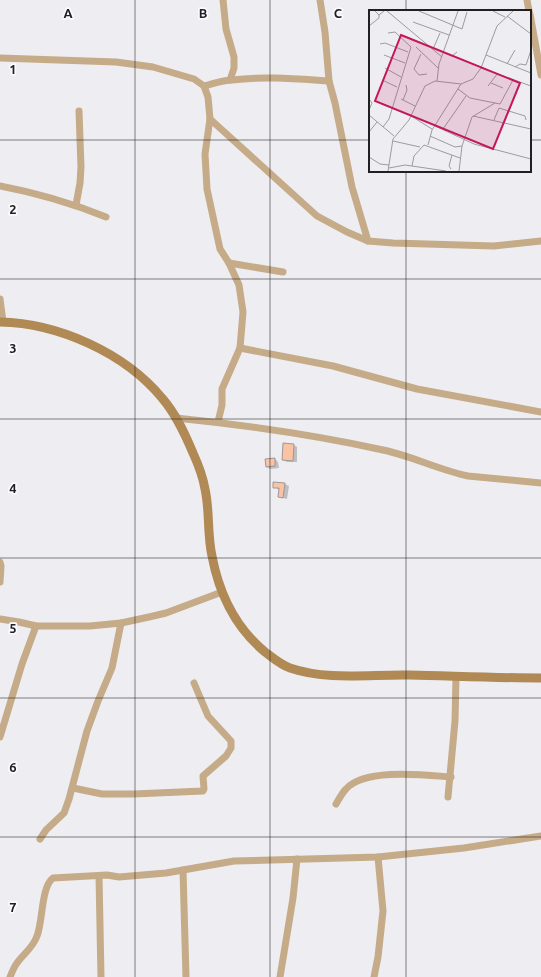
<svg xmlns="http://www.w3.org/2000/svg" width="541" height="977" font-family="Ubuntu,sans-serif">
	<style>
		.shadow { fill: #0003 }
		.building { fill: #f9c3a4; stroke: #9d9895 }
		.lines { fill: none; stroke-linecap: round; stroke-linejoin: round }
		.minor { stroke: #c5ab88; stroke-width: 7 }
		.secondary { stroke: #b08954; stroke-width: 9 }
		.grid { fill: none; stroke: #202022; stroke-width: 1; stroke-opacity: 0.55 }
		.inset-road { fill: none; stroke: #9c9b9f; stroke-width: 1 }
		.view { fill: #c2185b; fill-opacity: 0.15; stroke: #c2185b; stroke-width: 2 }
		.inset-edge { fill: none; stroke: #202022; stroke-width: 2 }
		.grid-label { font-size: 13px; text-anchor: middle; font-weight: bold; fill: #202022; stroke: #fbfaff; stroke-width: 3.5; stroke-linejoin: round; paint-order: stroke }
	</style>
	<rect width="100%" height="100%" fill="#eeedf2"/>
	<g class="shadow">
		<path d="M 294,445 L 297,447 L 297,462 L 287,462 L 283,460 Z"/>
		<path d="M 275,459 L 278,462 L 279,468 L 270,469 L 267,467 Z"/>
		<path d="M 285,484 L 289,486 L 287,499 L 279,497 L 280,490 L 274,487 Z"/>
	</g>
	<g class="building">
		<path d="M 283,443 L 294,444 L 293,461 L 282,460 Z"/>
		<path d="M 275,458 L 275,466 L 266,467 L 265,459 Z"/>
		<path d="M 273,482 L 285,483 L 283,498 L 278,497 L 279,488 L 273,488 Z"/>
	</g>
	<g class="lines">
		<g class="minor">
			<path d="M 223,0 L 226,29 L 234,57 L 234,68 L 230,80"/>
			<path d="M 320,0 L 325,32 L 329,81 L 335,103 L 352,187 L 368,241"/>
			<path d="M 527,0 L 529,11"/>
			<path d="M 530,14 L 541,75"/>
			<path d="M 0,58 L 116,62 L 153,67 L 194,79 L 204,86 L 208,97 L 210,119 L 205,154 L 207,189 L 220,249 L 229,263 L 239,285 L 243,312 L 240,348 L 222,389 L 222,405 L 218,422"/>
			<path d="M 204,86 C 213,84 222,80 232,80 C 264,76 297,79 329,81"/>
			<path d="M 210,119 L 317,216 L 347,232 L 368,241 L 393,243 L 494,246 L 541,241"/>
			<path d="M 0,186 C 37,193 71,203 106,217"/>
			<path d="M 76,205 L 80,183 L 81,167 L 79,111"/>
			<path d="M 229,263 L 283,272"/>
			<path d="M 0,299 L 3,322"/>
			<path d="M 240,348 L 333,366 L 417,389 L 541,412"/>
			<path d="M 176,418 C 245,425 315,435 383,450 C 412,456 439,470 468,476 L 541,483"/>
			<path d="M 0,562 L 1,566 L 0,582"/>
			<path d="M 0,619 L 19,622 L 36,626 L 90,626 L 121,623 L 149,617 L 166,613 L 222,592"/>
			<path d="M 0,737 L 22,664 L 36,626"/>
			<path d="M 73,788 L 102,794 L 134,794 L 203,791 L 204,789 L 203,776 L 226,756 L 231,748 L 231,741 L 208,716 L 194,683"/>
			<path d="M 448,797 L 455,721 L 456,677"/>
			<path d="M 336,804 C 339,799 342,793 346,789 C 365,768 424,775 451,777"/>
			<path d="M 40,839 L 46,830 L 64,813 L 69,799 L 87,731 L 98,701 L 112,668 L 121,623"/>
			<path d="M 183,870 L 186,977"/>
			<path d="M 99,876 L 101,977"/>
			<path d="M 10,977 C 12,972 14,967 17,963 C 23,954 33,948 37,936 C 43,921 41,887 53,878 L 107,875 L 119,877 L 166,873 L 234,861 L 378,857 L 464,848 L 541,836"/>
			<path d="M 280,977 L 293,898 L 297,859"/>
			<path d="M 374,977 L 378,957 L 383,911 L 378,857"/>
		</g>
		<path class="secondary" d="M 0,322 C 58,323 125,353 162,398 C 176,414 185,434 193,453 C 198,464 203,477 205,489 C 210,511 207,534 212,556 C 219,593 236,628 265,652 C 273,658 281,665 290,668 C 328,681 371,674 410,675 C 454,676 497,678 541,678"/>
	</g>
	<path class="grid" d="M 135,0 L 135,977M 270,0 L 270,977M 406,0 L 406,11M 0,140 L 370,140M 530,140 L 541,140M 406,171 L 406,977M 0,279 L 541,279M 0,419 L 541,419M 0,558 L 541,558M 0,698 L 541,698M 0,837 L 541,837"/>
	<g transform="translate(369 10)">
		<rect width="162" height="162" fill="#eeedf2"/>
		<path class="inset-road" d="M 6,1 L 10,5 L 15,1M 18,1 L 73,47M 50,1 L 93,19 L 98,2M 124,1 L 136,7M 138,6 L 162,24M 44,12 L 80,25M 0,16 L 10,8 L 10,5M 11,34 L 16,33 L 39,42M 47,37 L 69,58M 64,39 L 71,23M 76,43 L 83,46 L 88,42M 52,44 L 45,59 L 50,65 L 58,64M 15,45 L 36,53M 117,45 L 162,63M 138,54 L 146,40M 146,57 L 151,54 L 157,55 L 162,40M 16,58 L 32,67M 112,58 L 162,76M 13,70 L 28,77M 68,71 L 70,54 L 89,1M 122,73 L 134,78M 119,76 L 129,63M 89,79 L 101,88 L 131,94 L 144,70M 0,89 L 3,93 L 0,100M 32,89 L 46,96M 34,90 L 38,80 L 37,75M 130,98 L 156,106 L 157,110M 0,105 L 25,126M 42,106 L 63,119M 104,106 L 162,119M 125,110 L 130,98M 66,116 L 105,134 L 162,149M 14,117 L 20,109 L 42,37 L 26,22 L 19,23M 74,119 L 97,86M 0,122 L 8,112M 61,126 L 86,137 L 93,136M 24,131 L 51,137M 59,135 L 63,120 L 92,74M 0,147 L 11,154 L 20,155M 43,156 L 45,146 L 55,135 L 91,148M 20,158 L 36,155 L 77,161M 82,159 L 80,156 L 83,145M 19,161 L 24,129 L 40,110 L 56,76 L 66,71 L 92,74 L 104,69 L 112,58 L 128,16 L 144,1M 90,161 L 93,136 L 103,107 L 126,93"/>
		<path class="view" d="M 32,25 L 151,73 L 124,139 L 6,91 Z"/>
		<rect width="162" height="162" class="inset-edge"/>
	</g>
	<g class="grid-label">
		<text x="68" y="18">A</text>
		<text x="203" y="18">B</text>
		<text x="338" y="18">C</text>
		<text x="13" y="74">1</text>
		<text x="13" y="214">2</text>
		<text x="13" y="353">3</text>
		<text x="13" y="493">4</text>
		<text x="13" y="633">5</text>
		<text x="13" y="772">6</text>
		<text x="13" y="912">7</text>
	</g>
</svg>
